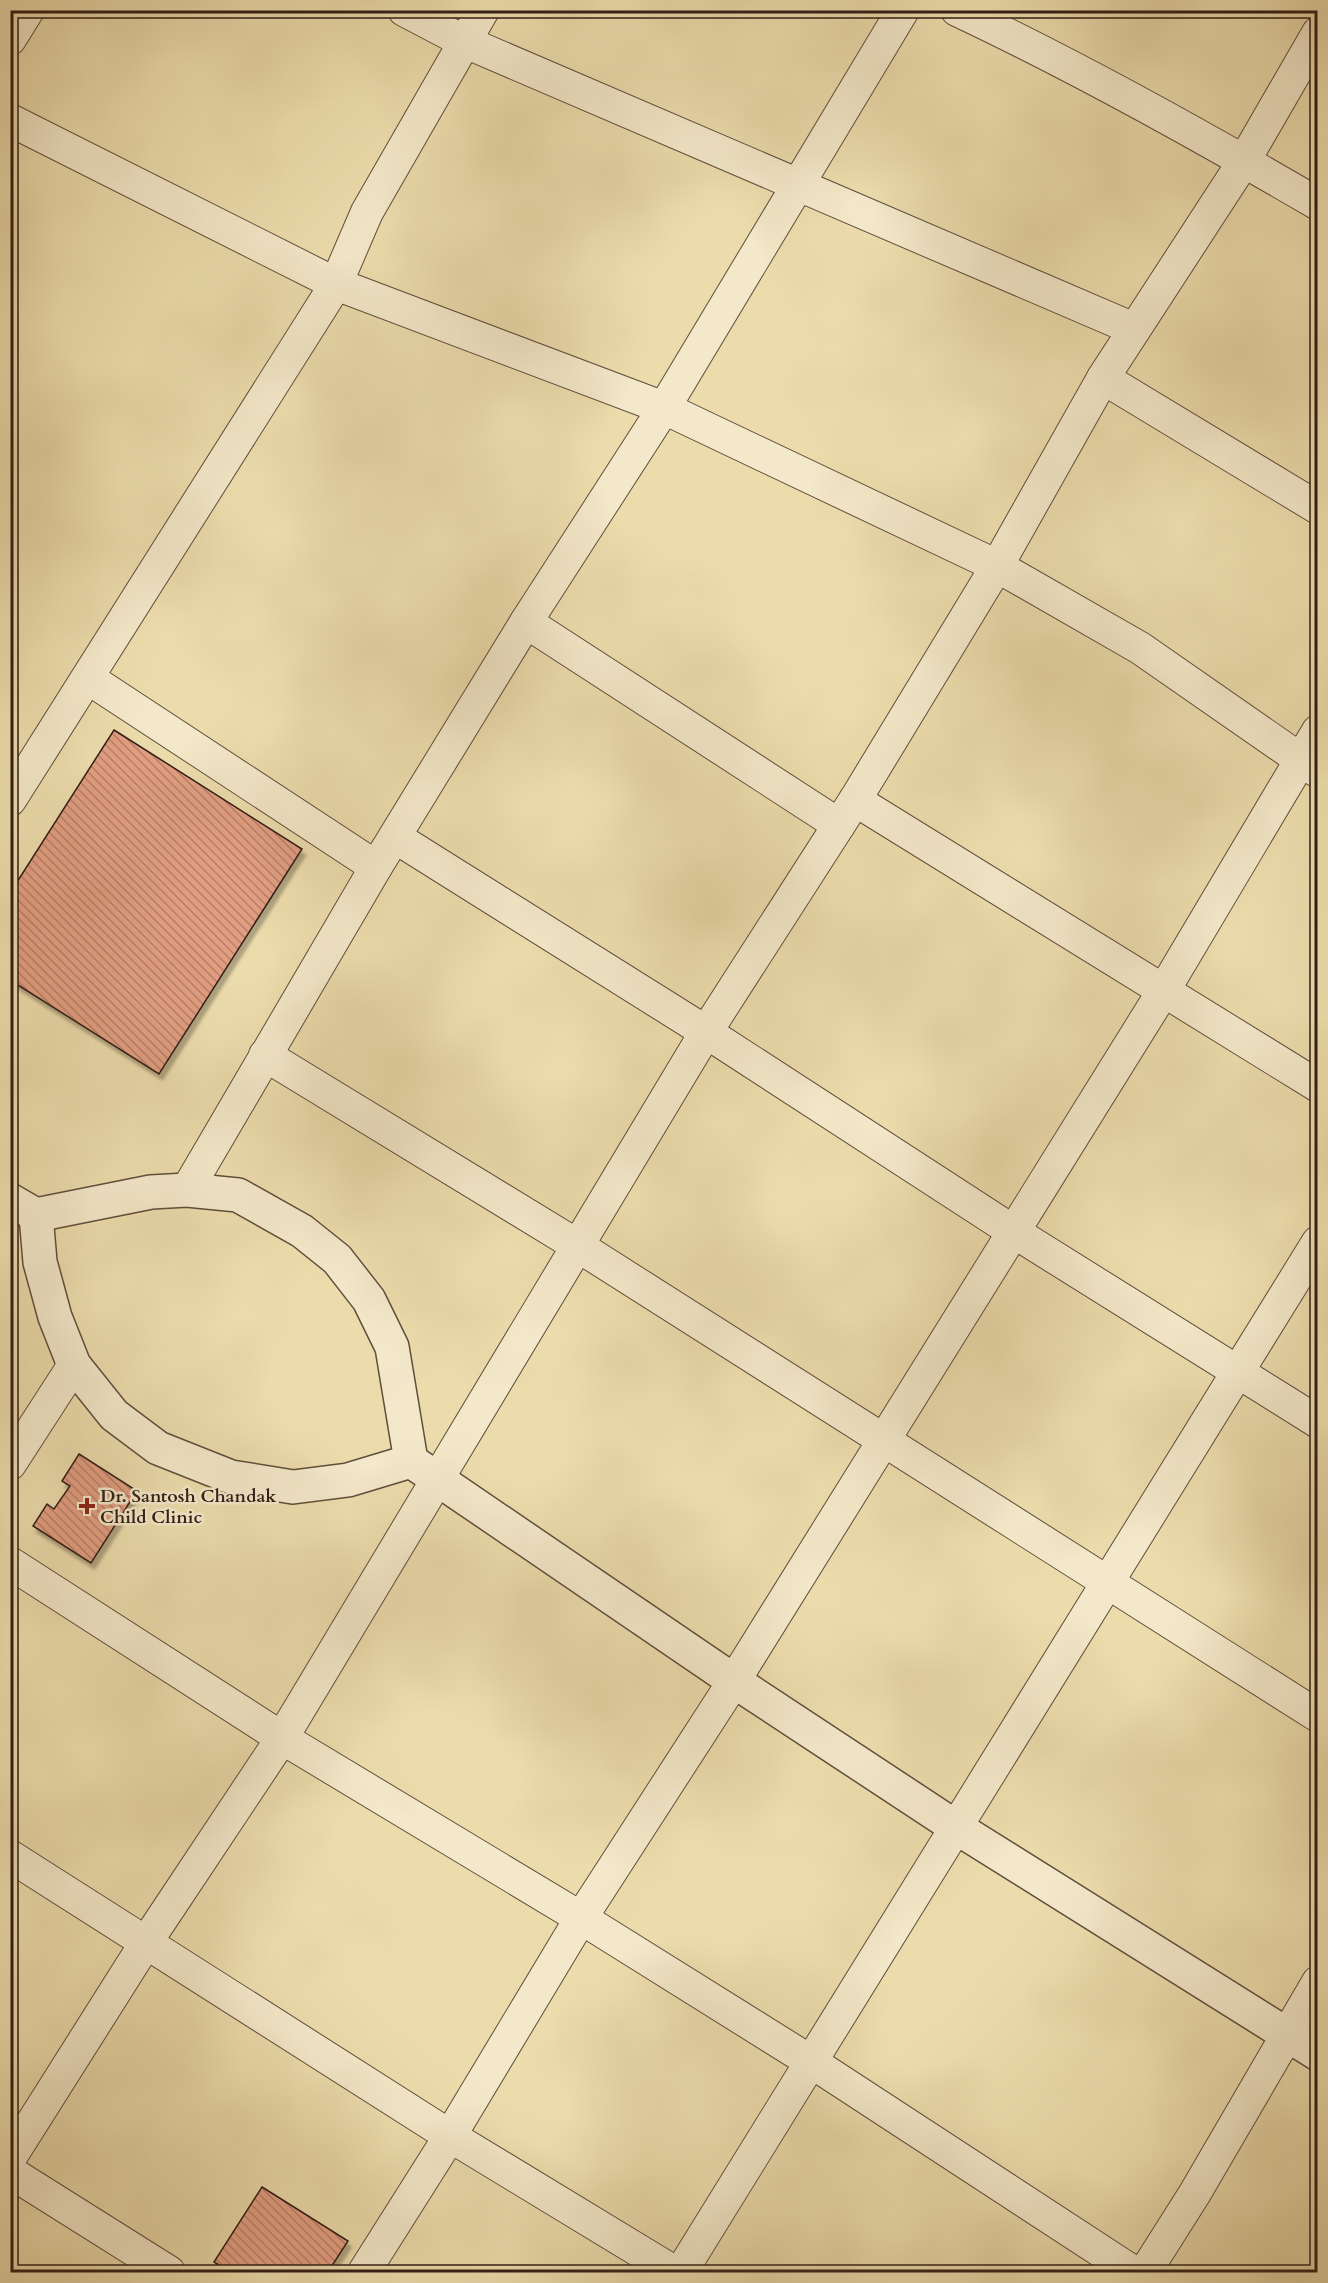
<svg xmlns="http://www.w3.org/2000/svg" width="1328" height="2283" font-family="Cardo,serif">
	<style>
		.building { fill: url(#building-back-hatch); stroke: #311d16; stroke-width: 1.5; filter: url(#shadow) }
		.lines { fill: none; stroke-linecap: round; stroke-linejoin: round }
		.minor-casing { stroke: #604d3c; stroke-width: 34 }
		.tertiary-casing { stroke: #604d3c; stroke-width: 36 }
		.minor { stroke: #f3e8c9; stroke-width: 32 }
		.tertiary { stroke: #f3e8c9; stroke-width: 33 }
		.poi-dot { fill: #8f2418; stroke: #f3e8c9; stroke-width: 2 }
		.labels { text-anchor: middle; stroke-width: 5; stroke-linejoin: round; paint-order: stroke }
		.poi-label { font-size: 18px; font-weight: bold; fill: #311d16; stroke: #f3e8c9; text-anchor: start }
	</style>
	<defs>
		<pattern id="building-back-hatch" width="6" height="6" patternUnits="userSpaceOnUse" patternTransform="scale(1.5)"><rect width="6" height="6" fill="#e29e81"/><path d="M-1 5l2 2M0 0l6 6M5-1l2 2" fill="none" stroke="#b88069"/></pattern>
		<filter id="shadow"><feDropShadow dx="3.5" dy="6" stdDeviation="1.5" flood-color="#0004"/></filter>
	</defs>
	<rect width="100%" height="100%" fill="#ecdcac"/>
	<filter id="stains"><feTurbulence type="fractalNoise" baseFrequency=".00333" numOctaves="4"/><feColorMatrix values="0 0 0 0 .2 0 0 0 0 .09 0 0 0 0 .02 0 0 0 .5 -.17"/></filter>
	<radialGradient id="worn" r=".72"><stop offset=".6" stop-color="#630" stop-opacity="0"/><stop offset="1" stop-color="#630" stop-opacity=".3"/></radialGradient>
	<g class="building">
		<path d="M 114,730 L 302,849 L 159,1074 L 10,980 L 10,893 Z"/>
		<path d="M 79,1454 L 137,1491 L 91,1563 L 33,1526 L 47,1504 L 54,1509 L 70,1486 L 62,1481 Z"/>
		<path d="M 262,2187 L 348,2241 L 328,2272 L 230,2272 L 214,2262 Z"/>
	</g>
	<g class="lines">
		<g class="minor-casing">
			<g id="minor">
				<path d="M 404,10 L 463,41 L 1134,329"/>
				<path d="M 957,10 C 1080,68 1200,135 1318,204"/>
				<path d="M 10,39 L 28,10"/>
				<path d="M 10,120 L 336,284 L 664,408 L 997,566 L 1140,648 L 1317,771"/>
				<path d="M 1103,378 L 1318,508"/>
				<path d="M 526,622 L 839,825"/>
				<path d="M 88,678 L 376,867"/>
				<path d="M 10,800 L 336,284 L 367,212 L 483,10"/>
				<path d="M 855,800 L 1318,1086"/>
				<path d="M 395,837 L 706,1032 L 1014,1232 L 1318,1422"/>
				<path d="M 265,1055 L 578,1246 L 1318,1716"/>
				<path d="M 187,1190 L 376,867 L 526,622 L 664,408 L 903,10"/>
				<path d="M 10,1464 L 74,1365"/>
				<path d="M 10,1563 L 282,1738 L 581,1918 L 813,2063 L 1133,2272"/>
				<path d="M 10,1856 L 450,2136 L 674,2272"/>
				<path d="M 10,2158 L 147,1941 L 282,1738 L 706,1032 L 855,800 L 997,566 L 1103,378 L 1244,161 L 1318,33"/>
				<path d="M 10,2172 L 169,2272"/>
				<path d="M 364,2272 L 450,2136 L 581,1918 L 734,1681 L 1164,990 L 1318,731"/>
				<path d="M 681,2272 L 1318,1242"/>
				<path d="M 1145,2272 L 1195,2193 L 1318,1982"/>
			</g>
		</g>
		<g class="tertiary-casing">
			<g id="tertiary">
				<path d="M 10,1200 L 36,1215 L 151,1192 L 187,1190 L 238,1195 L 302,1231 L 337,1259 L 369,1300 L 392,1347 L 411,1461 L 734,1681 L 954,1826 L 1318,2054"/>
				<path d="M 36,1215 L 40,1262 L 55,1317 L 74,1365 L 114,1415 L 158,1448 L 231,1477 L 293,1487 L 348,1480 L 411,1461"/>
			</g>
		</g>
		<use href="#minor" class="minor"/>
		<use href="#tertiary" class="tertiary"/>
	</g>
	<path class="poi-dot" d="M84 1497h6v6h6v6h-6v6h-6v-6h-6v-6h6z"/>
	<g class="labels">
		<g class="poi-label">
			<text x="100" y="1502">Dr. Santosh Chandak<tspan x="100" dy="21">Child Clinic</tspan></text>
		</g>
	</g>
	<rect width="1328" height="2283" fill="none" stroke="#ecdcac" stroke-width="36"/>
	<rect x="12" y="12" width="1304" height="2259" fill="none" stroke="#311d16" stroke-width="3"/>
	<rect x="18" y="18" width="1292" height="2247" fill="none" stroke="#311d16" stroke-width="1.5"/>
	<rect width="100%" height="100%" filter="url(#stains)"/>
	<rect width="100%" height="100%" fill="url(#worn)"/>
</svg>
